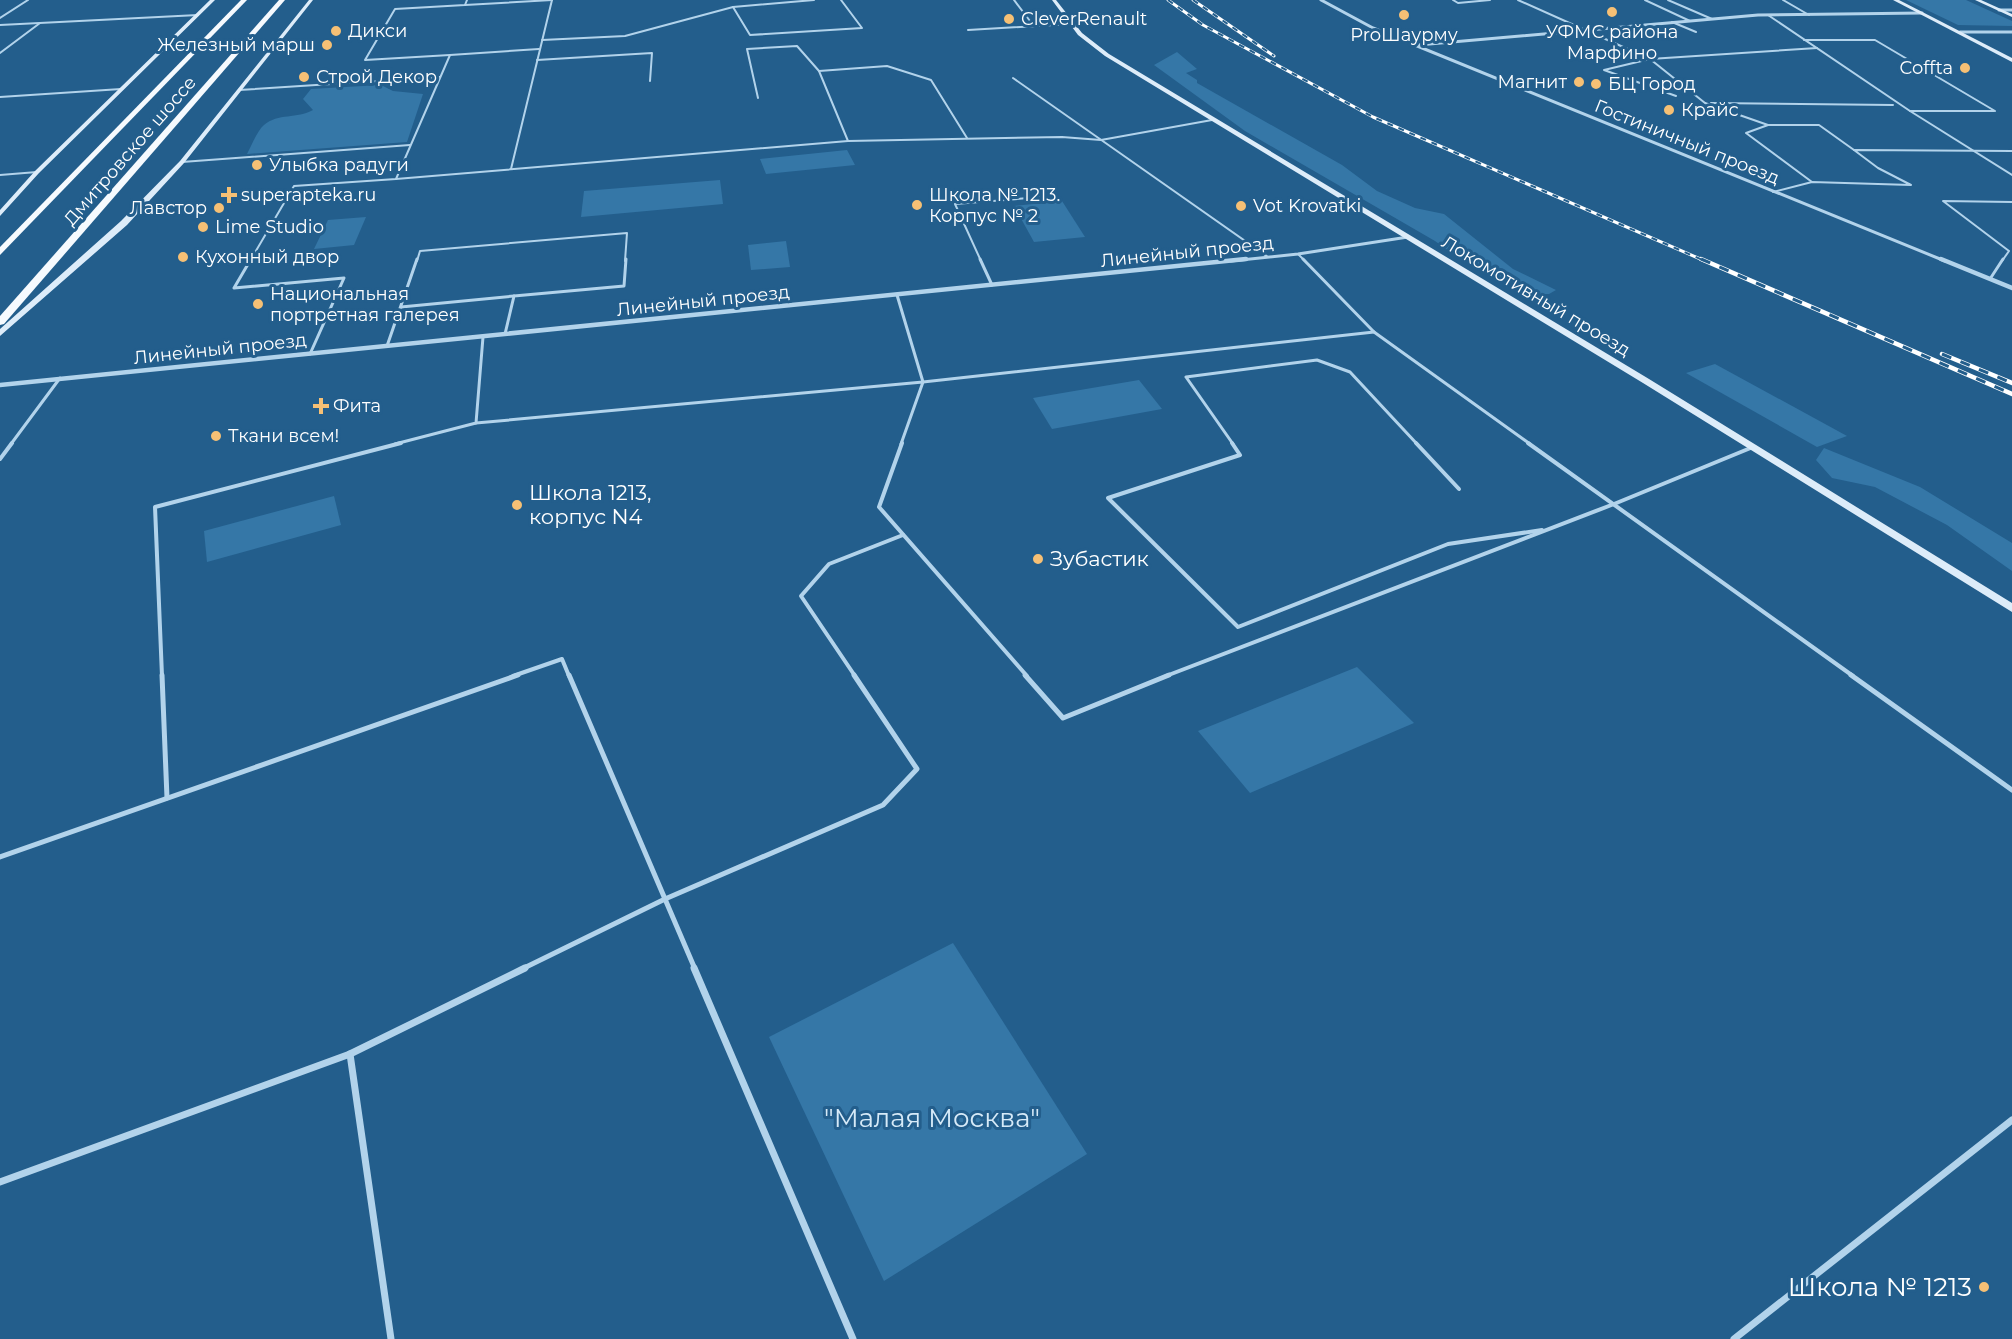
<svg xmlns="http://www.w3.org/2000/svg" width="2012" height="1339" font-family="Montserrat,sans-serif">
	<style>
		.green { fill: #3577a7 }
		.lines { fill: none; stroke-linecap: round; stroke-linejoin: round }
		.lane-far4 { stroke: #b2d3eb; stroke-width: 2 }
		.lane-far3 { stroke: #b2d3eb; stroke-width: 3 }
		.lane-far2 { stroke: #b2d3eb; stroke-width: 4 }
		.lane-far1 { stroke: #b2d3eb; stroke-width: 5 }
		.lane { stroke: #b2d3eb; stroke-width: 7 }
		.street-far1 { stroke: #b2d3eb; stroke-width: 3 }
		.street { stroke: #b2d3eb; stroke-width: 4.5 }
		.secondary { fill: #ddecf9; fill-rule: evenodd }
		.primary { fill: #f6fafe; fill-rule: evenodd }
		.rail-far1-casing { stroke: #fff; stroke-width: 3 }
		.rail-casing { stroke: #fff; stroke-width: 4.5 }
		.rail-far1 { stroke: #235e8c; stroke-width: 2; stroke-dasharray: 6; stroke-linecap: butt }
		.rail { stroke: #235e8c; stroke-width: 3; stroke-dasharray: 10; stroke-linecap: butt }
		.poi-dot { fill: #f6c075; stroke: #235e8c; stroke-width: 2 }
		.labels { text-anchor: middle; stroke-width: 6; stroke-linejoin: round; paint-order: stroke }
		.far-poi-label { font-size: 18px; fill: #fff; stroke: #235e8c; text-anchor: start }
		.far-street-label { font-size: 18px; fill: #fff; stroke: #235e8c }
		.poi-label { font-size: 21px; fill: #fff; stroke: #235e8c; text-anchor: start }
		.near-park-label { font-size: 26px; fill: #d6eaf8; stroke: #235e8c }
		.near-poi-label { font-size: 26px; fill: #fff; stroke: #235e8c; text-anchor: end }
	</style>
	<rect width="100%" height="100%" fill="#235e8c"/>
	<g class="green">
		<path d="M 1906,0 L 1966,0 L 2012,21 L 2012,26 L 1958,25 Z"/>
		<path d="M 1177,52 L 1197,69 L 1186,73 L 1197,80 L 1197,83 L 1342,165 L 1377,191 L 1415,208 L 1444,214 L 1513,269 L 1556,290 L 1549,294 L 1536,294 L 1507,286 L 1492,272 L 1465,262 L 1435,241 L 1245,131 L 1154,65 Z"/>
		<path d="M 381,85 L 393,91 L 423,94 L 407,142 L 247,154 C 252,145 257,131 264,125 C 278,113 297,119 313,110 L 303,99 L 311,89 Z"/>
		<path d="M 847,150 L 855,165 L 766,174 L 760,159 Z"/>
		<path d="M 720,180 L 723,204 L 581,217 L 584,191 Z"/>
		<path d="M 1062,201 L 1085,237 L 1034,242 L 1014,206 Z"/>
		<path d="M 366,217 L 354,245 L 314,249 L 328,220 Z"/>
		<path d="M 786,241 L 790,267 L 751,270 L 748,245 Z"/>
		<path d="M 1715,364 L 1847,436 L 1817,447 L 1686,373 Z"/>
		<path d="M 1139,380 L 1162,409 L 1052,429 L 1033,398 Z"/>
		<path d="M 1824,448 L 1920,487 L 2012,543 L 2012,571 L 1947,525 L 1875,487 L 1832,478 L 1816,460 Z"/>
		<path d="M 334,496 L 341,525 L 207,562 L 204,531 Z"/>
		<path d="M 1357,667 L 1414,723 L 1250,793 L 1198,731 Z"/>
		<path d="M 953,943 L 1087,1154 L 884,1281 L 769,1037 Z"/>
	</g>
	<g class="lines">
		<g class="lane-far4">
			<path d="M 1014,0 L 1030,21"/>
			<path d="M 1453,0 L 1458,3 L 1490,0"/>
			<path d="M 1518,0 L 1650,59 L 1705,103 L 1768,125"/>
			<path d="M 1645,0 L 1690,21"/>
			<path d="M 1668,0 L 1712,19"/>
			<path d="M 1783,0 L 1809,15"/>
			<path d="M 465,5 L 552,0"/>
			<path d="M 733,7 L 750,35 L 862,28 L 841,0"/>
			<path d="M 1768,15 L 1910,111"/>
			<path d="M 0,18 L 28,0"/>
			<path d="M 1672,22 L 1696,32"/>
			<path d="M 0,25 L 198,15"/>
			<path d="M 968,30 L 1072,24"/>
			<path d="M 542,40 L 625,36 L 733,7 L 814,0"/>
			<path d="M 1804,40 L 1875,40 L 1995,111"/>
			<path d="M 0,53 L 40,23"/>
			<path d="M 450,55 L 365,60 L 395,9 L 465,5 L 467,0"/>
			<path d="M 537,60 L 652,53 L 650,81"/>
			<path d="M 1013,78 L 1268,257"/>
			<path d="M 239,90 L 440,77"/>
			<path d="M 1676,96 L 1604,70 L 1650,59 L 1817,48"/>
			<path d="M 0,97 L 121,89"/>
			<path d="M 758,98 L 747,49 L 797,46 L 819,71"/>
			<path d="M 1711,103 L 1893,105"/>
			<path d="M 1994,111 L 1910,111 L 2012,175"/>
			<path d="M 848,141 L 819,71 L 887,66 L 931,80 L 967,138"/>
			<path d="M 182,162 L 410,145"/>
			<path d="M 511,169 L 552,0"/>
			<path d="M 0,175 L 37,172"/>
			<path d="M 396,179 L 848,141 L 1062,137 L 1101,140 L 1212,120"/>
			<path d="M 1812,182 L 1746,133 L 1768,125 L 1819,125 L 1854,150"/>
			<path d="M 1773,192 L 1812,182 L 1911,185 L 1878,168 L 1854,150 L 2012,151"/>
			<path d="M 1298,254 L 1305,261"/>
			<path d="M 250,261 L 294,186 L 396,179 L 450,55 L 539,49"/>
			<path d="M 417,261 L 420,251 L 627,233 L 625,261"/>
			<path d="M 981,261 L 955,204 L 1054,196"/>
			<path d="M 2002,261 L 2009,251 L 1943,201 L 2012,202"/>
		</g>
		<g class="lane-far3">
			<path d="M 251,259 L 234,288 L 344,278 L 310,354"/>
			<path d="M 980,259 L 992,285"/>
			<path d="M 1303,259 L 1374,332 L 1530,444"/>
			<path d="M 1990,279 L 2003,259"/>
			<path d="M 897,295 L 923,382 L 1374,332"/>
			<path d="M 401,307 L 514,296"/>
			<path d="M 505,334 L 514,296 L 624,286 L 626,259"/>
			<path d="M 387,346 L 417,259"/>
			<path d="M 476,423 L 923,382 L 901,444"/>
			<path d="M 11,444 L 60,378"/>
			<path d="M 395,444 L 476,423 L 483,337"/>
			<path d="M 1233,444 L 1186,377 L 1317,360 L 1350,372 L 1417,444"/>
		</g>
		<g class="lane-far2">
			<path d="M 902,443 L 879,507 L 1027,676"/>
			<path d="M 1232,443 L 1240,455 L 1108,498 L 1238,627 L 1448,544 L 1542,530"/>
			<path d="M 1416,443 L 1459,489"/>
			<path d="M 1528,443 L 1853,676"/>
			<path d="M 0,459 L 12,443"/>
			<path d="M 162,676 L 155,507 L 401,443"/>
			<path d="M 513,676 L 562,659 L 569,676"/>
			<path d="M 855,676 L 801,596 L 829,564 L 903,535"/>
			<path d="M 1166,676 L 1614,504 L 1753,447"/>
		</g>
		<g class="lane-far1">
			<path d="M 162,675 L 167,798"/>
			<path d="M 569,675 L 695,969"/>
			<path d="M 1025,675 L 1063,718 L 1169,675"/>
			<path d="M 1851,675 L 2012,790"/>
			<path d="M 0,857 L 518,675"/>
			<path d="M 522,969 L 665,899 L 883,805 L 917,769 L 854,675"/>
		</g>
		<g class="lane">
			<path d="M 694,968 L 853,1339"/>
			<path d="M 350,1054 L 391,1339"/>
			<path d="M 0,1182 L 350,1054 L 525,968"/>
			<path d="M 1734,1339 L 2012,1120"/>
		</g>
		<g class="street-far1">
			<path d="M 1321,0 L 1373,28 L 1945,261"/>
			<path d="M 1999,10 L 2012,10"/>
			<path d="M 1960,32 L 2012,32"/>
			<path d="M 1418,45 L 1758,15 L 1922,13"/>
			<path d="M 1231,261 L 1298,254 L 1408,237"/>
		</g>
		<g class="street">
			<path d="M 1941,259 L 2012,288"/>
			<path d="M 0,385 L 1246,259"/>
		</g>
		<g class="secondary">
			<path d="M 210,0 L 215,0 L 39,173 L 0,216 L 0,210 L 35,171 Z"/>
			<path d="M 309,0 L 313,0 L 184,163 L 127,225 L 0,336 L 0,329 L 121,221 L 180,161 Z"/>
			<path d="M 1052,0 L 1056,0 L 1082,33 L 1109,54 L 1649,379 L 2012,603 L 2012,612 L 1643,383 L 1105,56 L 1078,35 Z"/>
			<path d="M 1893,0 L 1899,0 L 2012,58 L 2012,62 Z"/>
			<path d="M 1975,0 L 1981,0 L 2012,14 L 2012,17 Z"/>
		</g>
		<g class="primary">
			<path d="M 241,0 L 247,0 L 0,255 L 0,247 Z"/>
			<path d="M 279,0 L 285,0 L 4,324 L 0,325 L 0,316 Z"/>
		</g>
		<g class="rail-far1-casing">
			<g id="rail-far1">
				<path d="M 1168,0 L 1203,25 L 1373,117 L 1705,261"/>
				<path d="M 1193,0 L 1274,56"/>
			</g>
		</g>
		<g class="rail-casing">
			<g id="rail">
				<path d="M 1701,259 L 2012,394"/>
				<path d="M 1942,354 L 2012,383"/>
			</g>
		</g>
		<use href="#rail-far1" class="rail-far1"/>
		<use href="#rail" class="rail"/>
	</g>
	<g class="poi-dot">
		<circle cx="1612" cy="12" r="6"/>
		<circle cx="1404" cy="15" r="6"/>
		<circle cx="1009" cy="19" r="6"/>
		<circle cx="336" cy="31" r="6"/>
		<circle cx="327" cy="45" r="6"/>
		<circle cx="1965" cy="68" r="6"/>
		<circle cx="304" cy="77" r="6"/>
		<circle cx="1579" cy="82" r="6"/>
		<circle cx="1596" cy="84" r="6"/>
		<circle cx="1669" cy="110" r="6"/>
		<circle cx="257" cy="165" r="6"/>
		<path d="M226 186h6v6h6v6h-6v6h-6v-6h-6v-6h6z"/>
		<circle cx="917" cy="205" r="6"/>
		<circle cx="1241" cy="206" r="6"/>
		<circle cx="219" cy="208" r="6"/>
		<circle cx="203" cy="227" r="6"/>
		<circle cx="183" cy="257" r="6"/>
		<circle cx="258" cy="304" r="6"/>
		<path d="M318 397h6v6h6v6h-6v6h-6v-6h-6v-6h6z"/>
		<circle cx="216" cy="436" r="6"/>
		<circle cx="517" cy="505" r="6"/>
		<circle cx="1038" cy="559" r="6"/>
		<circle cx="1984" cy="1287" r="6"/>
	</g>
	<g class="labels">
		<g class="far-poi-label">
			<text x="1021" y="25">CleverRenault</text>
			<text x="348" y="37">Дикси</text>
			<text x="1612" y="38" text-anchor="middle">УФМС района<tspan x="1612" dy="21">Марфино</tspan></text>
			<text x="1404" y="41" text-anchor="middle">ProШаурму</text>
			<text x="315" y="51" text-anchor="end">Железный марш</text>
			<text x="1953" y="74" text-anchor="end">Coffta</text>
			<text x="316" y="83">Строй Декор</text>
			<text x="1567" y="88" text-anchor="end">Магнит</text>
			<text x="1608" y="90">БЦ Город</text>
			<text x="1681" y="116">Крайс</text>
			<text x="269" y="171">Улыбка радуги</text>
			<text x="241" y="201">superapteka.ru</text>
			<text x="929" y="201">Школа № 1213.<tspan x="929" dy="21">Корпус № 2</tspan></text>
			<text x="1253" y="212">Vot Krovatki</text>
			<text x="207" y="214" text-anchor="end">Лавстор</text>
			<text x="215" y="233">Lime Studio</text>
			<text x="195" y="263">Кухонный двор</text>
			<text x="270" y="300">Национальная<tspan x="270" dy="21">портретная галерея</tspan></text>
			<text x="333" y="412">Фита</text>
			<text x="228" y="442">Ткани всем!</text>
		</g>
		<g class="far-street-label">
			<text transform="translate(1687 142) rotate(22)" y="6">Гостиничный проезд</text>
			<text transform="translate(130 151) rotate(-49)" y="6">Дмитровское шоссе</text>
			<text transform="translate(1187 252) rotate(-6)" y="6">Линейный проезд</text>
			<text transform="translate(1536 296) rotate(31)" y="6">Локомотивный проезд</text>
			<text transform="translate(703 301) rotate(-6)" y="6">Линейный проезд</text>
			<text transform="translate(220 349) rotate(-6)" y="6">Линейный проезд</text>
		</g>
		<g class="poi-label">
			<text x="529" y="500">Школа 1213,<tspan x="529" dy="24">корпус N4</tspan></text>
			<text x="1050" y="566">Зубастик</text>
		</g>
		<g class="near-park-label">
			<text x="932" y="1127">"Малая Москва"</text>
		</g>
		<g class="near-poi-label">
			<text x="1972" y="1296">Школа № 1213</text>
		</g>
	</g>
</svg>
